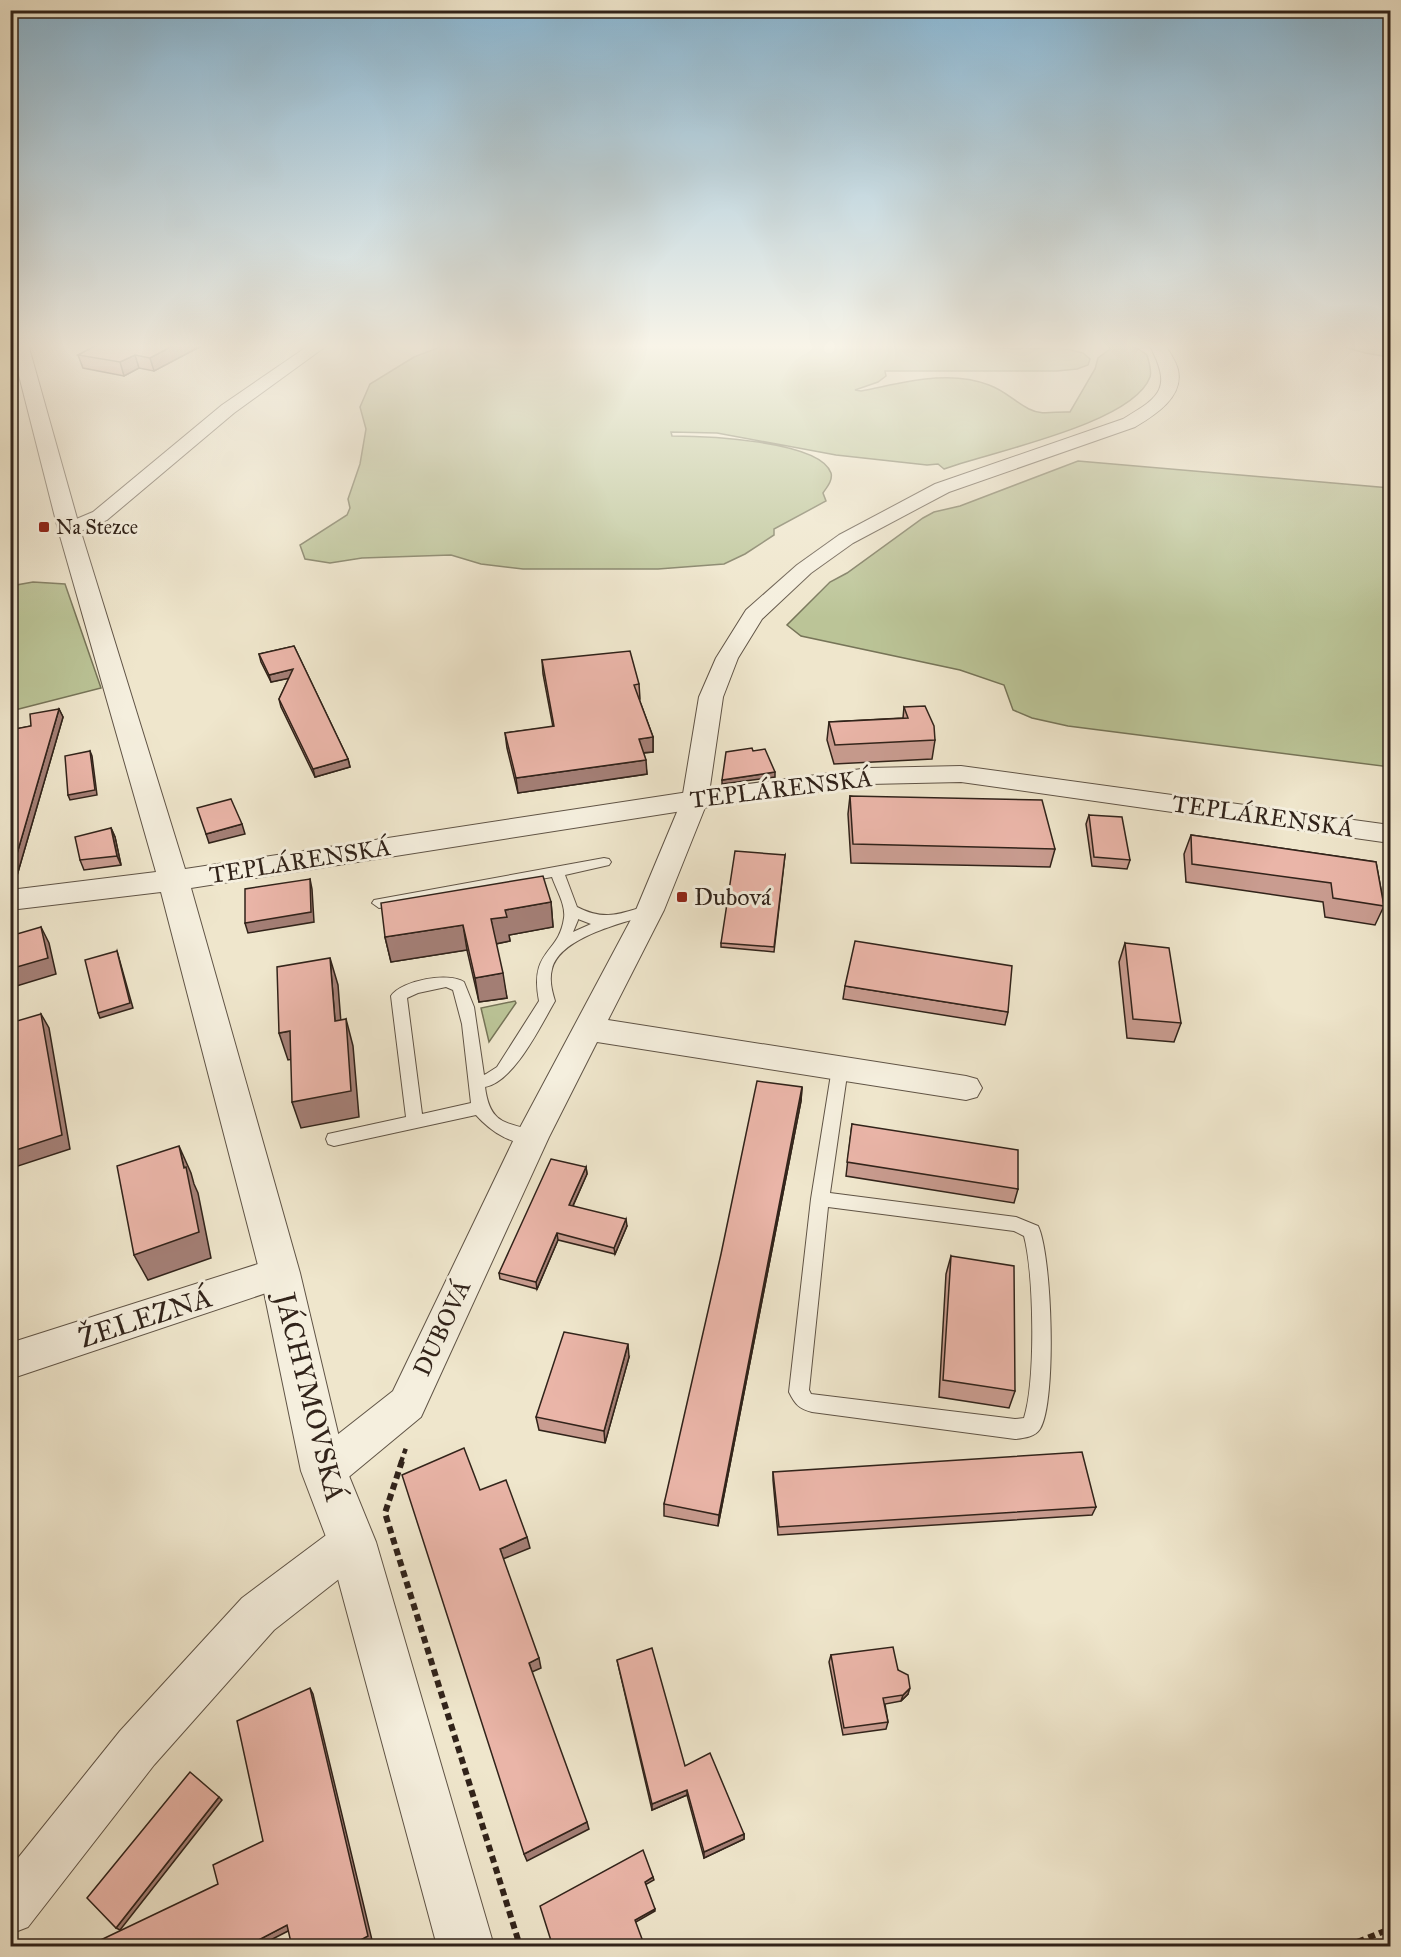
<svg xmlns="http://www.w3.org/2000/svg" width="1401" height="1957" font-family="'IM FELL Great Primer',serif">
	<style>
		.green { fill: #bbc497; stroke: #767458; stroke-width: 1.5 }
		.lines { fill: none; stroke-linecap: round; stroke-linejoin: round }
		.service-casing { stroke: #605446; stroke-width: 2 }
		.minor-casing { stroke: #605446; stroke-width: 2 }
		.tertiary-casing { stroke: #605446; stroke-width: 2 }
		.path-far1 { stroke: #31231a; stroke-width: 4.5; stroke-dasharray: 5 4; stroke-linecap: butt }
		.path { stroke: #31231a; stroke-width: 6; stroke-dasharray: 7 4.5; stroke-linecap: butt }
		.service { fill: #f5efde; fill-rule: evenodd }
		.minor { fill: #f5efde; fill-rule: evenodd }
		.tertiary { fill: #f5efde; fill-rule: evenodd }
		.wall { fill: #c99c90; stroke: #31231a; stroke-width: 1.5 }
		.shaded-wall { fill: #a47f76; stroke: #31231a; stroke-width: 1.5 }
		.building { fill: #eab5a8; stroke: #31231a; stroke-width: 1.5 }
		.poi-dot { fill: #8f2418; stroke: #f5efde; stroke-width: 2 }
		.labels { text-anchor: middle; stroke-width: 6; stroke-linejoin: round; paint-order: stroke }
		.far-poi-label { font-size: 20px; fill: #31231a; stroke: #f5efde; text-anchor: start }
		.street-label { font-size: 24px; fill: #31231a; stroke: #f5efde }
		.poi-label { font-size: 24px; fill: #31231a; stroke: #f5efde; text-anchor: start }
		.near-street-label { font-size: 28px; fill: #31231a; stroke: #f5efde }
	</style>
	<rect width="100%" height="100%" fill="#efe6cc"/>
	<filter id="stains"><feTurbulence type="fractalNoise" baseFrequency=".00333" numOctaves="4"/><feColorMatrix values="0 0 0 0 .2 0 0 0 0 .09 0 0 0 0 .02 0 0 0 .5 -.17"/></filter>
	<radialGradient id="worn" r=".72"><stop offset=".6" stop-color="#630" stop-opacity="0"/><stop offset="1" stop-color="#630" stop-opacity=".3"/></radialGradient>
	<g class="green">
		<path d="M 448,344 L 942,344 L 971,348 L 1067,349 L 1083,353 L 1090,359 L 1088,365 L 1077,369 L 1057,371 L 885,371 L 886,376 L 878,382 L 855,390 L 861,391 C 903,383 948,369 989,385 C 1004,390 1015,402 1029,409 C 1042,416 1056,411 1070,412 L 1095,369 L 1098,358 L 1110,349 L 1110,344 C 1126,344 1135,345 1147,355 C 1149,362 1152,371 1150,377 C 1133,424 990,452 944,469 L 938,464 L 927,465 L 836,455 L 717,433 L 671,432 L 672,436 C 702,436 820,440 831,473 C 833,480 827,487 823,493 L 826,501 L 774,529 L 774,535 L 745,554 L 724,564 L 658,569 L 523,569 L 481,564 L 451,555 L 362,558 L 330,563 L 305,559 L 300,545 L 347,515 L 350,508 L 348,499 L 360,464 L 366,429 L 360,407 L 370,384 L 414,357 Z"/>
		<path d="M 1335,344 L 1388,344 L 1390,345 L 1390,357 L 1365,353 Z"/>
		<path d="M 1078,461 L 1390,488 L 1390,767 L 1068,726 L 1032,718 L 1013,710 L 1004,685 L 960,670 L 801,636 L 787,625 L 830,582 L 847,573 L 923,518 L 934,512 L 960,506 Z"/>
		<path d="M 33,582 L 65,584 L 101,688 L 11,711 L 11,586 Z"/>
		<path d="M 515,1001 L 516,1003 L 489,1042 L 481,1008 Z"/>
	</g>
	<g class="lines">
		<g class="service-casing">
			<g id="service">
				<path d="M 604,858 L 609,859 L 611,862 L 609,865 L 565,875 L 577,907 C 606,922 621,913 650,905 L 657,910 L 655,913 C 627,922 560,936 552,969 C 549,980 552,991 555,1001 C 541,1025 514,1082 485,1087 C 490,1126 507,1122 538,1132 L 540,1137 L 538,1142 C 516,1149 490,1131 476,1115 L 334,1146 L 328,1144 L 326,1139 L 328,1134 L 406,1117 L 391,996 C 402,980 449,972 464,982 L 474,1007 L 484,1075 L 486,1074 L 497,1067 L 539,1001 C 529,949 559,955 564,918 C 566,905 556,889 552,877 L 379,908 L 372,903 L 374,900 ZM 578,919 L 591,924 L 573,932 L 578,920 ZM 446,987 L 453,990 L 462,1024 L 471,1103 L 422,1114 L 407,998 L 418,993 Z"/>
				<path d="M 840,1062 L 846,1064 L 848,1068 L 830,1193 L 1016,1217 L 1038,1226 C 1052,1254 1057,1402 1040,1429 C 1035,1437 1024,1438 1015,1439 L 812,1412 C 799,1409 795,1404 789,1392 L 811,1199 L 832,1068 L 834,1064 ZM 828,1207 L 1014,1231 L 1024,1236 C 1034,1274 1036,1380 1024,1418 L 1015,1419 L 811,1394 L 809,1390 Z"/>
			</g>
		</g>
		<g class="minor-casing">
			<g id="minor">
				<path d="M 311,344 L 329,344 L 234,413 L 107,520 L 76,533 L 62,533 L 59,529 L 62,525 L 93,512 L 222,405 Z"/>
				<path d="M 1149,344 L 1165,344 C 1169,352 1176,361 1178,370 C 1184,397 1155,415 1135,427 L 949,492 L 853,543 L 811,573 L 762,619 L 738,658 L 723,697 L 708,800 L 664,910 L 608,1020 L 966,1076 L 977,1079 L 982,1088 L 977,1097 L 966,1100 L 597,1042 L 549,1137 L 421,1417 L 339,1485 L 324,1491 L 309,1485 L 303,1471 L 309,1457 L 393,1391 L 515,1137 L 636,910 L 682,800 L 699,697 L 716,658 L 746,610 L 797,565 L 839,535 L 935,484 L 1123,419 C 1162,396 1172,388 1149,344 Z"/>
				<path d="M 280,1257 L 293,1262 L 298,1273 L 293,1284 L 10,1379 L 10,1343 Z"/>
				<path d="M 352,1521 L 367,1527 L 373,1542 L 367,1557 L 274,1630 L 154,1765 L 28,1927 L 10,1934 L 10,1868 L 120,1731 L 242,1598 L 337,1527 Z"/>
			</g>
		</g>
		<g class="tertiary-casing">
			<path id="tertiary" d="M 11,344 L 28,344 L 80,529 L 185,869 L 695,791 L 869,768 L 961,766 L 1390,825 L 1390,843 L 961,782 L 869,784 L 695,809 L 191,888 L 300,1273 L 347,1471 L 376,1542 L 494,1946 L 437,1946 L 328,1542 L 301,1471 L 260,1273 L 161,892 L 10,910 L 10,890 L 156,872 L 58,529 Z"/>
		</g>
		<path class="path-far1" d="M 401,1462 L 406,1448"/>
		<g class="path">
			<path d="M 402,1461 L 385,1513 L 520,1946"/>
			<path d="M 1347,1946 L 1390,1929"/>
		</g>
		<use href="#service" class="service"/>
		<use href="#minor" class="minor"/>
		<use href="#tertiary" class="tertiary"/>
	</g>
	<g class="wall">
		<path d="M 99,344 L 205,344 L 154,371 L 139,368 L 124,376 L 83,368 L 78,355 Z"/>
		<path d="M 294,646 L 348,759 L 350,767 L 315,777 L 281,707 L 279,699 L 289,678 L 271,682 L 261,662 L 259,654 Z"/>
		<path d="M 542,660 L 639,684 L 640,699 L 639,699 L 653,737 L 653,752 L 644,753 L 647,774 L 518,793 L 507,748 L 505,733 L 553,727 L 543,674 Z"/>
		<path d="M 904,707 L 935,740 L 932,759 L 834,764 L 827,740 L 829,722 L 903,718 Z"/>
		<path d="M 59,709 L 63,717 L 16,879 L 10,880 L 10,730 L 31,726 Z"/>
		<path d="M 850,796 L 1055,849 L 1050,867 L 851,863 L 848,814 Z"/>
		<path d="M 1089,815 L 1130,860 L 1127,869 L 1092,866 L 1086,824 Z"/>
		<path d="M 111,828 L 115,837 L 121,865 L 84,870 L 80,860 Z"/>
		<path d="M 1191,835 L 1376,862 L 1384,906 L 1375,925 L 1325,917 L 1323,902 L 1186,882 L 1184,854 Z"/>
		<path d="M 785,855 L 774,952 L 721,947 L 721,943 Z"/>
		<path d="M 551,902 L 553,927 L 509,935 L 510,941 L 496,944 L 507,998 L 479,1002 L 467,950 L 391,962 L 385,937 Z"/>
		<path d="M 1125,943 L 1181,1023 L 1174,1042 L 1127,1038 L 1119,962 Z"/>
		<path d="M 845,986 L 1008,1012 L 1005,1025 L 843,999 Z"/>
		<path d="M 802,1087 L 801,1101 L 718,1526 L 664,1516 L 664,1504 Z"/>
		<path d="M 852,1124 L 1018,1189 L 1014,1203 L 846,1176 Z"/>
		<path d="M 586,1167 L 587,1174 L 573,1206 L 627,1226 L 615,1254 L 558,1240 L 537,1289 L 500,1279 L 499,1273 Z"/>
		<path d="M 951,1256 L 1015,1391 L 1009,1408 L 939,1397 L 946,1274 Z"/>
		<path d="M 629,1357 L 605,1443 L 539,1430 L 536,1417 Z"/>
		<path d="M 773,1472 L 1096,1507 L 1092,1515 L 778,1535 L 773,1480 Z"/>
		<path d="M 831,1655 L 898,1670 L 908,1694 L 901,1701 L 885,1704 L 888,1722 L 886,1729 L 843,1735 L 829,1662 Z"/>
		<path d="M 617,1660 L 685,1766 L 744,1834 L 744,1839 L 704,1858 L 687,1795 L 652,1810 Z"/>
	</g>
	<g class="shaded-wall">
		<path d="M 176,344 L 205,344 L 154,371 L 150,358 Z"/>
		<path d="M 135,355 L 139,368 L 124,376 L 120,362 Z"/>
		<path d="M 293,669 L 295,677 L 271,682 L 269,675 Z"/>
		<path d="M 59,709 L 63,717 L 16,879 L 12,871 Z"/>
		<path d="M 653,737 L 653,752 L 640,753 L 639,739 Z"/>
		<path d="M 90,751 L 92,756 L 97,795 L 70,800 L 68,795 Z"/>
		<path d="M 348,759 L 350,767 L 315,777 L 313,769 Z"/>
		<path d="M 646,760 L 647,774 L 518,793 L 516,778 Z"/>
		<path d="M 775,772 L 775,777 L 722,784 L 722,780 Z"/>
		<path d="M 242,824 L 245,834 L 209,843 L 206,834 Z"/>
		<path d="M 111,828 L 115,837 L 121,865 L 117,856 Z"/>
		<path d="M 310,879 L 312,889 L 314,922 L 248,933 L 245,923 Z"/>
		<path d="M 551,902 L 553,927 L 509,935 L 510,941 L 495,944 L 491,919 L 505,910 Z"/>
		<path d="M 463,925 L 467,950 L 391,962 L 385,937 Z"/>
		<path d="M 41,927 L 49,943 L 56,974 L 10,988 L 10,969 Z"/>
		<path d="M 117,951 L 133,1008 L 100,1018 L 98,1013 Z"/>
		<path d="M 330,958 L 338,985 L 343,1048 L 335,1021 Z"/>
		<path d="M 503,973 L 507,998 L 479,1002 L 475,978 Z"/>
		<path d="M 41,1014 L 49,1028 L 70,1149 L 12,1168 L 10,1166 L 10,1152 Z"/>
		<path d="M 346,1019 L 353,1046 L 359,1117 L 301,1128 L 292,1102 Z"/>
		<path d="M 290,1031 L 299,1058 L 288,1060 L 279,1033 Z"/>
		<path d="M 802,1087 L 801,1101 L 718,1526 L 719,1515 Z"/>
		<path d="M 179,1146 L 191,1173 L 194,1184 L 198,1193 L 211,1258 L 148,1280 L 134,1255 L 184,1168 Z"/>
		<path d="M 586,1167 L 587,1174 L 570,1212 L 569,1205 Z"/>
		<path d="M 626,1219 L 627,1226 L 615,1254 L 614,1248 Z"/>
		<path d="M 557,1233 L 558,1240 L 537,1289 L 536,1282 Z"/>
		<path d="M 628,1344 L 629,1357 L 605,1443 L 604,1431 Z"/>
		<path d="M 527,1537 L 530,1548 L 503,1559 L 500,1549 Z"/>
		<path d="M 539,1658 L 541,1668 L 532,1672 L 529,1663 Z"/>
		<path d="M 310,1688 L 313,1694 L 372,1940 L 358,1947 L 348,1947 Z"/>
		<path d="M 910,1688 L 908,1694 L 901,1701 L 903,1695 Z"/>
		<path d="M 687,1790 L 687,1795 L 652,1810 L 652,1804 Z"/>
		<path d="M 219,1797 L 222,1800 L 120,1930 L 116,1928 Z"/>
		<path d="M 587,1822 L 589,1829 L 527,1861 L 524,1854 Z"/>
		<path d="M 744,1834 L 744,1839 L 704,1858 L 704,1852 Z"/>
		<path d="M 653,1877 L 654,1880 L 645,1885 L 645,1882 Z"/>
		<path d="M 655,1909 L 655,1911 L 636,1922 L 635,1920 Z"/>
		<path d="M 287,1925 L 292,1929 L 257,1947 L 245,1947 Z"/>
		<path d="M 204,1940 L 209,1944 L 203,1947 L 190,1947 Z"/>
	</g>
	<g class="building">
		<path d="M 99,344 L 176,344 L 150,358 L 135,355 L 120,362 L 78,355 Z"/>
		<path d="M 294,646 L 348,759 L 313,769 L 279,699 L 293,669 L 269,675 L 259,654 Z"/>
		<path d="M 630,651 L 639,684 L 634,685 L 653,737 L 639,739 L 646,760 L 516,778 L 505,733 L 554,726 L 542,660 Z"/>
		<path d="M 925,706 L 934,726 L 935,740 L 835,745 L 829,722 L 908,718 L 904,707 Z"/>
		<path d="M 59,709 L 12,871 L 10,871 L 10,730 L 31,726 L 30,714 Z"/>
		<path d="M 752,748 L 753,751 L 765,749 L 775,772 L 722,780 L 726,752 Z"/>
		<path d="M 90,751 L 95,790 L 68,795 L 65,756 Z"/>
		<path d="M 850,796 L 1042,800 L 1055,849 L 853,844 Z"/>
		<path d="M 231,799 L 242,824 L 206,834 L 197,808 Z"/>
		<path d="M 1089,815 L 1122,817 L 1130,860 L 1094,857 Z"/>
		<path d="M 111,828 L 117,856 L 80,860 L 75,837 Z"/>
		<path d="M 1191,835 L 1376,862 L 1384,906 L 1333,898 L 1331,883 L 1192,864 Z"/>
		<path d="M 735,851 L 785,855 L 774,947 L 721,943 Z"/>
		<path d="M 543,876 L 551,902 L 505,910 L 507,917 L 491,919 L 503,973 L 475,978 L 463,925 L 385,937 L 381,903 Z"/>
		<path d="M 310,879 L 311,912 L 245,923 L 245,889 Z"/>
		<path d="M 41,927 L 48,958 L 10,969 L 10,936 Z"/>
		<path d="M 855,941 L 1012,966 L 1008,1012 L 845,986 Z"/>
		<path d="M 1125,943 L 1169,948 L 1181,1023 L 1133,1019 Z"/>
		<path d="M 117,951 L 130,1003 L 98,1013 L 85,960 Z"/>
		<path d="M 330,958 L 335,1021 L 346,1019 L 351,1091 L 292,1102 L 290,1031 L 279,1033 L 277,967 Z"/>
		<path d="M 41,1014 L 62,1135 L 10,1152 L 10,1023 Z"/>
		<path d="M 757,1081 L 802,1087 L 719,1515 L 664,1504 L 721,1254 Z"/>
		<path d="M 852,1124 L 1018,1150 L 1018,1189 L 847,1162 Z"/>
		<path d="M 179,1146 L 184,1168 L 186,1167 L 199,1232 L 134,1255 L 117,1166 Z"/>
		<path d="M 551,1159 L 586,1167 L 569,1205 L 626,1219 L 614,1248 L 557,1233 L 536,1282 L 499,1273 Z"/>
		<path d="M 951,1256 L 1014,1266 L 1015,1391 L 943,1380 Z"/>
		<path d="M 564,1332 L 628,1344 L 604,1431 L 536,1417 Z"/>
		<path d="M 464,1448 L 480,1490 L 506,1480 L 527,1537 L 500,1549 L 539,1658 L 529,1663 L 587,1822 L 524,1854 L 402,1475 Z"/>
		<path d="M 1082,1452 L 1096,1507 L 779,1527 L 773,1472 Z"/>
		<path d="M 893,1647 L 898,1670 L 908,1675 L 910,1688 L 903,1695 L 883,1698 L 888,1722 L 844,1728 L 831,1655 Z"/>
		<path d="M 652,1648 L 685,1766 L 710,1753 L 744,1834 L 704,1852 L 687,1790 L 652,1804 L 617,1660 Z"/>
		<path d="M 310,1688 L 368,1936 L 348,1947 L 292,1947 L 287,1925 L 245,1947 L 205,1947 L 204,1940 L 190,1947 L 86,1947 L 218,1884 L 213,1865 L 263,1841 L 237,1721 Z"/>
		<path d="M 190,1772 L 219,1797 L 116,1928 L 87,1898 Z"/>
		<path d="M 643,1850 L 653,1877 L 645,1882 L 655,1909 L 635,1920 L 645,1947 L 553,1947 L 540,1906 Z"/>
	</g>
	<linearGradient id="sky" x2="0" y2="1"><stop stop-color="#89b8d6"/><stop offset="0.56" stop-color="#f8f4e8"/><stop offset="1" stop-color="#f8f4e8" stop-opacity="0"/></linearGradient>
	<rect width="1401" height="618" fill="url(#sky)"/>
	<g class="poi-dot">
		<rect x="38" y="521" width="12" height="12" rx="3"/>
		<rect x="676" y="891" width="12" height="12" rx="3"/>
	</g>
	<g class="labels">
		<g class="far-poi-label">
			<text x="56" y="534">Na Stezce</text>
		</g>
		<g class="street-label">
			<text transform="translate(781 789) rotate(-7)" y="8">TEPLÁRENSKÁ</text>
			<text transform="translate(1263 816) rotate(8)" y="8">TEPLÁRENSKÁ</text>
			<text transform="translate(300 861) rotate(-9)" y="8">TEPLÁRENSKÁ</text>
			<text transform="translate(442 1328) rotate(-65)" y="8">DUBOVÁ</text>
		</g>
		<g class="poi-label">
			<text x="694" y="905">Dubová</text>
		</g>
		<g class="near-street-label">
			<text transform="translate(145 1317) rotate(-18)" y="10">ŽELEZNÁ</text>
			<text transform="translate(311 1397) rotate(76)" y="10">JÁCHYMOVSKÁ</text>
		</g>
	</g>
	<rect width="1401" height="1957" fill="none" stroke="#efe6cc" stroke-width="36"/>
	<rect x="12" y="12" width="1377" height="1933" fill="none" stroke="#31231a" stroke-width="3"/>
	<rect x="18" y="18" width="1365" height="1921" fill="none" stroke="#31231a" stroke-width="1.5"/>
	<rect width="100%" height="100%" filter="url(#stains)"/>
	<rect width="100%" height="100%" fill="url(#worn)"/>
</svg>
